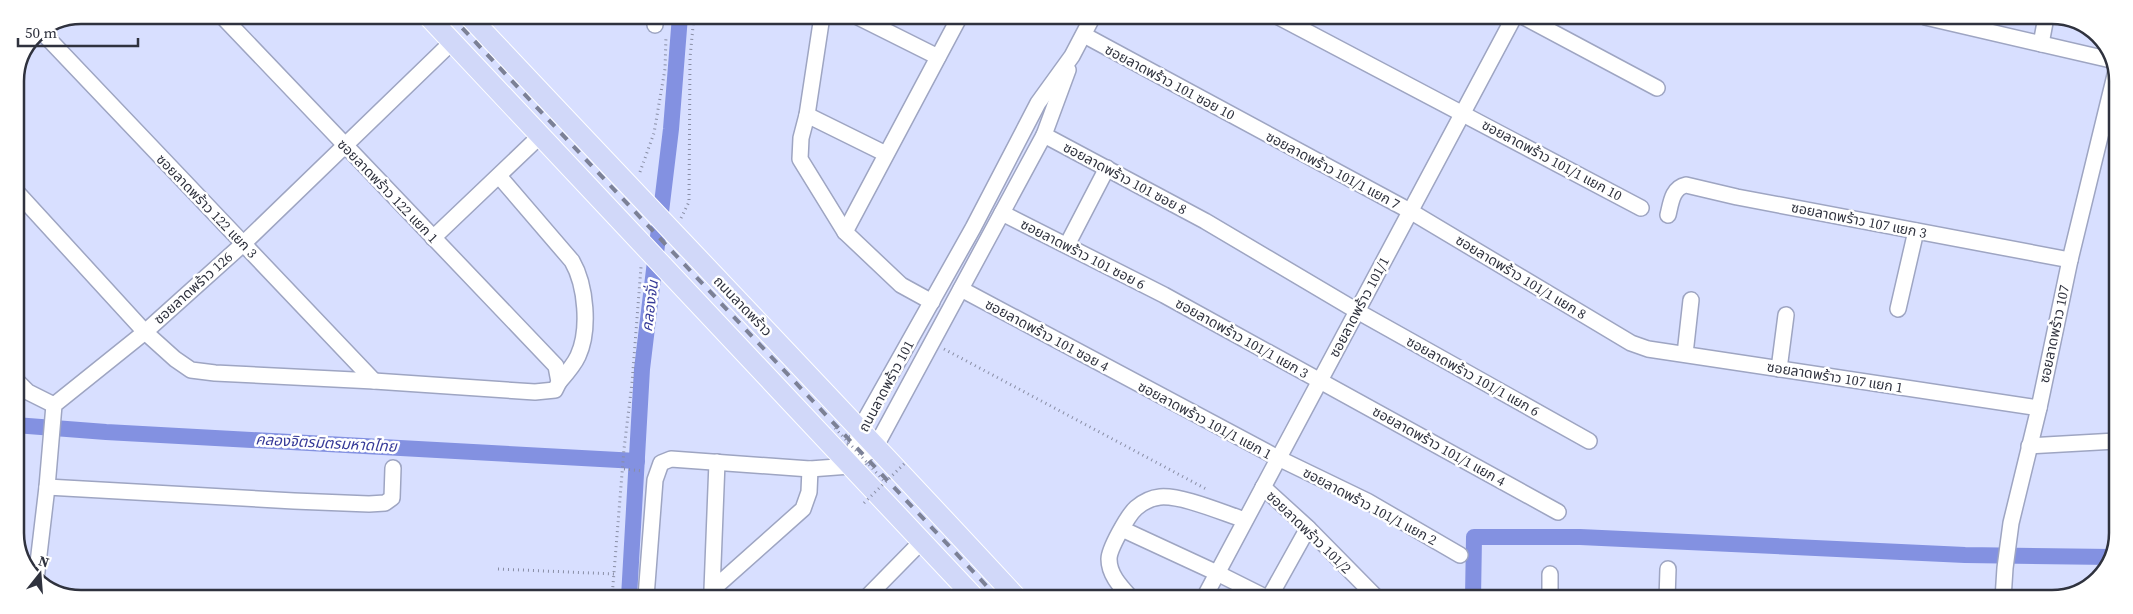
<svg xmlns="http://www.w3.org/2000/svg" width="2133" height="614" font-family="'Source Serif 4','Noto Sans Thai',serif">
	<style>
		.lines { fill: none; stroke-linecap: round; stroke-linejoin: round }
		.canal { stroke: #8391e1; stroke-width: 16 }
		.minor-casing { stroke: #9ea5c2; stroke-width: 18 }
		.major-casing { stroke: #fff; stroke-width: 22 }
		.path { stroke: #898ea5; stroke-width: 3; stroke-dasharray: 1 4; stroke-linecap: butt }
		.minor { stroke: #fff; stroke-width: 15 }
		.major { stroke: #d1d8f9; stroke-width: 20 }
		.rail { stroke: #7c8196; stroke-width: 4; stroke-dasharray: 9 9; stroke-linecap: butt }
		.path-bridge { stroke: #898ea5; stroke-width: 3; stroke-dasharray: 1 4; stroke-linecap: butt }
		.labels { text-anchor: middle; stroke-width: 5; stroke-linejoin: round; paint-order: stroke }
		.street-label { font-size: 14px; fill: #2f323e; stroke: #fff }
		.water-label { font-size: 15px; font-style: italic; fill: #363a98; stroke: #fff }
		.rim { fill: none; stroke: #2f323e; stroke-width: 2.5 }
	</style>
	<rect width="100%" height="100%" fill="#d8dfff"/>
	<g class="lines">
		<g class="canal">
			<path d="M 15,425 L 106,432 L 637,461"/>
			<path d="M 629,597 L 642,369 L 671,129 L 680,16"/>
			<path d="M 1473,598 L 1474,537 L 1580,537 L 1965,555 L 2112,557"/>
		</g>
		<g class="minor-casing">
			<g id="minor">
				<path d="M 655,16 L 655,25"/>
				<path d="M 822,16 L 807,115 L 801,138 L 800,159 L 845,232 L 901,285 L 932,302"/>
				<path d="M 856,16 L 938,57"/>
				<path d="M 1277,16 L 1641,208"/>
				<path d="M 1524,17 L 1657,88"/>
				<path d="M 1925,17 L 2111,60"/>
				<path d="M 41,31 L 374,381"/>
				<path d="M 1084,35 L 1410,211 L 1631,343 L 1648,349 L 2039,408"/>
				<path d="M 2041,44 L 2046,17"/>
				<path d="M 807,115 L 886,154"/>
				<path d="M 1044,135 L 1205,221 L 1357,311 L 1589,441"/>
				<path d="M 499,176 L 572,261 C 586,285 590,330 578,356 C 574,365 566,374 559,382"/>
				<path d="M 15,190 L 145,332 L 175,359 L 191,370 L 215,373 L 374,381 L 535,392 L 555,390 L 559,382 L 556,366 L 221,15"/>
				<path d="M 1002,213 L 1164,295 L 1558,512"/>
				<path d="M 1668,215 C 1671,203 1672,188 1686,185 L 1737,197 L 2070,260"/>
				<path d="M 845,232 L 960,16"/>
				<path d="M 433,238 L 540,136"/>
				<path d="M 1067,245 L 1107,168"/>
				<path d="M 961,289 L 1278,458 L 1367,501 L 1460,555"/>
				<path d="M 1898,309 L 1916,231"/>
				<path d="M 1685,354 L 1691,300"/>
				<path d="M 1779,369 L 1786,315"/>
				<path d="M 15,379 L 28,392 L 54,405"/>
				<path d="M 2029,446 L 2116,441"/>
				<path d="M 717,462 L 712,590 L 803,509 L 809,492 L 810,469"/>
				<path d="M 850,466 L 860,429 L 973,228 L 1038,103 L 1072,56 L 1093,16"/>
				<path d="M 850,466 L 876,446 L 1044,135 L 1068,70"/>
				<path d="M 47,487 L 294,501 L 369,504 L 385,503 L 392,498 L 393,468"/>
				<path d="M 1263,487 L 1308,528 L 1377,598"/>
				<path d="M 1122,529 L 1217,573 L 1267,598"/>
				<path d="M 36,580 L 47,487 L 54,405 L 145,332 L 243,244 L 452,42"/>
				<path d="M 646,597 L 655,480 L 661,463 L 671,459 L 810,469 L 850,466"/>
				<path d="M 866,598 L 922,541"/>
				<path d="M 1131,598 C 1121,587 1109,575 1109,559 C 1109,549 1128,515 1136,508 C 1143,502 1150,498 1160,497 C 1182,495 1223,513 1245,520"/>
				<path d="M 1204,598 L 1514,17"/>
				<path d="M 1269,598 L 1308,528"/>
				<path d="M 1550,598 L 1550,574"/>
				<path d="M 1667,599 L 1668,569"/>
				<path d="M 2003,599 L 2005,568 L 2011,523 L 2039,408 L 2070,260 L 2116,71"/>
			</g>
		</g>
		<g class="major-casing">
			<g id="major">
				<path d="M 427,15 L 975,598"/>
				<path d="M 468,15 C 651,210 836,402 1017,598"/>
			</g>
		</g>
		<g class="path">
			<path d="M 640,172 L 654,133 L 665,69 L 666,36"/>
			<path d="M 681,218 L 689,202 L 690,58 L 694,16"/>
			<path d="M 944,349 L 1208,490"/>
			<path d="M 624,469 L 643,471"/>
			<path d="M 498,569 L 615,574"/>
			<path d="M 612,597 L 624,449 L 632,383 L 641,267"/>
		</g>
		<use href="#minor" class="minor"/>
		<use href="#major" class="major"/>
		<path class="rail" d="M 450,15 L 998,598"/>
		<g class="path-bridge">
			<path d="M 835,428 L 885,482"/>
			<path d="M 864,503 L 905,463"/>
		</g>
	</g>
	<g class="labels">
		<g class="street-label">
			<text transform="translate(1170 82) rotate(28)" y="5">ซอยลาดพร้าว 101 ซอย 10</text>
			<text transform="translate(1552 160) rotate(28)" y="5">ซอยลาดพร้าว 101/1 แยก 10</text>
			<text transform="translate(1333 170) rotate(28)" y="5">ซอยลาดพร้าว 101/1 แยก 7</text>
			<text transform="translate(1125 178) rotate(28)" y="5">ซอยลาดพร้าว 101 ซอย 8</text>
			<text transform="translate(388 191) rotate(46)" y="5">ซอยลาดพร้าว 122 แยก 1</text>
			<text transform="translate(207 206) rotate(46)" y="5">ซอยลาดพร้าว 122 แยก 3</text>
			<text transform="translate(1859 220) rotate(11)" y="5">ซอยลาดพร้าว 107 แยก 3</text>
			<text transform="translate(1083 254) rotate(27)" y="5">ซอยลาดพร้าว 101 ซอย 6</text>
			<text transform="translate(1521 277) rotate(31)" y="5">ซอยลาดพร้าว 101/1 แยก 8</text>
			<text transform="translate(193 288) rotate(-42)" y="5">ซอยลาดพร้าว 126</text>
			<text transform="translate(743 306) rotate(46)" y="5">ถนนลาดพร้าว</text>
			<text transform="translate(1359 307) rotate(-62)" y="5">ซอยลาดพร้าว 101/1</text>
			<text transform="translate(2054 334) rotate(-78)" y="5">ซอยลาดพร้าว 107</text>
			<text transform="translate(1047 335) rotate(28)" y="5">ซอยลาดพร้าว 101 ซอย 4</text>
			<text transform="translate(1242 338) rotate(29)" y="5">ซอยลาดพร้าว 101/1 แยก 3</text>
			<text transform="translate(1473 376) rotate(29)" y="5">ซอยลาดพร้าว 101/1 แยก 6</text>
			<text transform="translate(1835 377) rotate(9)" y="5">ซอยลาดพร้าว 107 แยก 1</text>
			<text transform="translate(886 386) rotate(-62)" y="5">ถนนลาดพร้าว 101</text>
			<text transform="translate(1205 420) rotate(28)" y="5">ซอยลาดพร้าว 101/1 แยก 1</text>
			<text transform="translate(1439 446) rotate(29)" y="5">ซอยลาดพร้าว 101/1 แยก 4</text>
			<text transform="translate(1370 506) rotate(28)" y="5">ซอยลาดพร้าว 101/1 แยก 2</text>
			<text transform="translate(1309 532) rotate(44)" y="5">ซอยลาดพร้าว 101/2</text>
		</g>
		<g class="water-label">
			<text transform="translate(650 306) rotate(-83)" y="5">คลองจั่น</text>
			<text transform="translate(326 443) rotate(3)" y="5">คลองจิตรมิตรมหาดไทย</text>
		</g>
	</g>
	<path d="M0 0H2133V614H0ZM81 24H2052A57 57 0 0 1 2109 81V533A57 57 0 0 1 2052 590H81A57 57 0 0 1 24 533V81A57 57 0 0 1 81 24Z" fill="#fff" fill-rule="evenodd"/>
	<path class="rim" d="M81 24H2052A57 57 0 0 1 2109 81V533A57 57 0 0 1 2052 590H81A57 57 0 0 1 24 533V81A57 57 0 0 1 81 24Z"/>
	<g transform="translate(40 574) rotate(17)" stroke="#ffffff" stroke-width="4" paint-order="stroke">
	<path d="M0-4L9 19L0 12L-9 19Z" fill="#2f323e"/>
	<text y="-8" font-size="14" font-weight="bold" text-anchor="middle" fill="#2f323e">N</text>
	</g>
	<path d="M18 38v8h120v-8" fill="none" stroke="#2f323e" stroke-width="2.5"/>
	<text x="25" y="38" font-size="15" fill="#2f323e" stroke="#ffffff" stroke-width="4" paint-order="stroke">50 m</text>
</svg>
